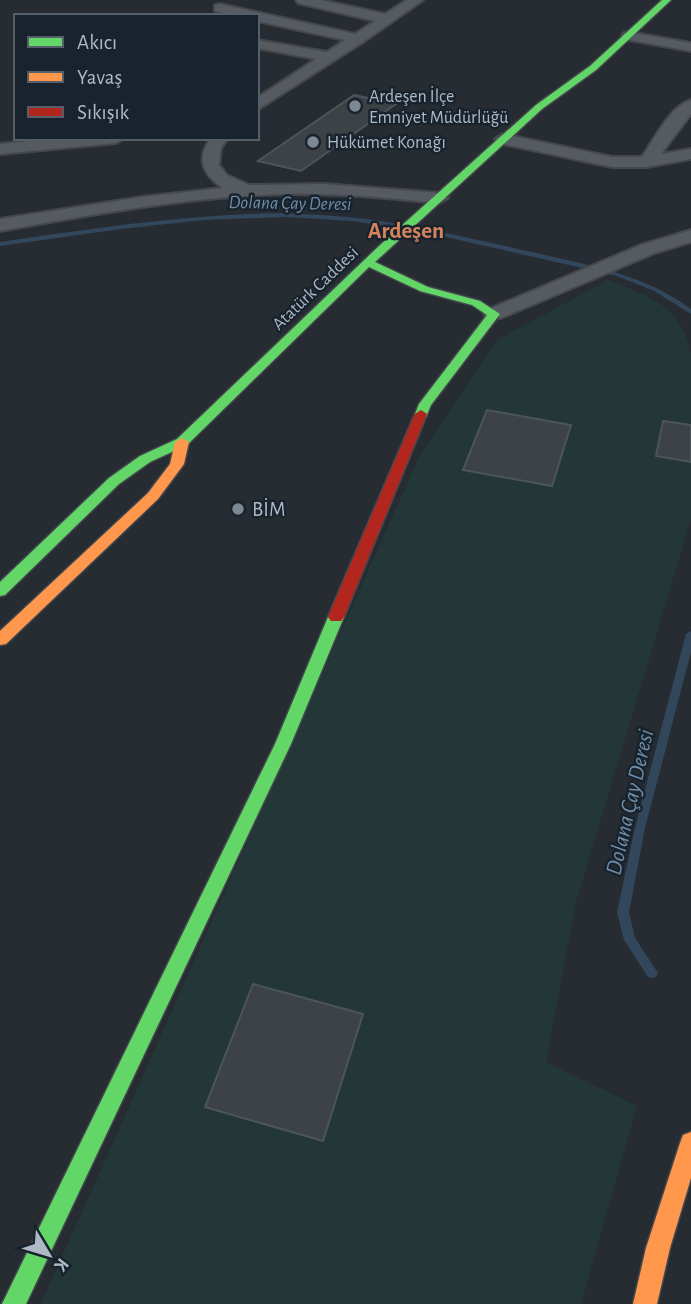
<svg xmlns="http://www.w3.org/2000/svg" width="691" height="1304" font-family="'Alegreya Sans',sans-serif">
	<style>
		.green { fill: #233738 }
		.lines { fill: none; stroke-linecap: round; stroke-linejoin: round }
		.stream { fill: #32475c; fill-rule: evenodd }
		.building { fill: #3d4247; stroke: #4d545a; stroke-width: 2 }
		.street-casing { stroke: #44484d; stroke-width: 4 }
		.fast-casing { stroke: #44484d; stroke-width: 3 }
		.slow-casing { stroke: #44484d; stroke-width: 3 }
		.jam-casing { stroke: #44484d; stroke-width: 3 }
		.street { fill: #565a61; fill-rule: evenodd }
		.fast { fill: #63d668; fill-rule: evenodd }
		.slow { fill: #ff974d; fill-rule: evenodd }
		.jam { fill: #b3261e; fill-rule: evenodd }
		.poi-dot { fill: #7e8892; stroke: #19232d; stroke-width: 2.5 }
		.labels { text-anchor: middle; stroke-width: 5; stroke-linejoin: round; paint-order: stroke }
		.far-poi-label { font-size: 18px; fill: #aeb9c5; stroke: #19232d; text-anchor: start }
		.far-street-label { font-size: 18px; fill: #aeb9c5; stroke: #19232d }
		.far-water-label { font-size: 19px; font-style: italic; fill: #6e8daa; stroke: #19232d }
		.poi-label { font-size: 21px; fill: #aeb9c5; stroke: #19232d; text-anchor: start }
		.far-district-label { font-size: 23px; font-weight: bold; fill: #d5835a; stroke: #19232d }
		.water-label { font-size: 23px; font-style: italic; fill: #6e8daa; stroke: #19232d }
	</style>
	<rect width="100%" height="100%" fill="#262c32"/>
	<path class="green" d="M 608,280 C 651,298 681,304 691,354 L 691,519 L 576,902 L 546,1062 L 637,1106 L 581,1304 L 41,1304 L 419,457 L 497,340 Z"/>
	<g class="lines">
		<g class="stream">
			<path d="M 285,213 C 317,215 349,216 381,221 C 432,229 482,241 532,252 C 588,265 644,274 691,309 L 691,314 L 654,291 L 617,276 L 433,234 L 353,221 L 285,217 L 203,220 L 121,229 L 0,246 L 0,242 C 95,228 189,214 285,213 Z"/>
			<path d="M 691,631 L 691,652 L 645,828 L 629,912 L 635,938 L 658,973 L 656,977 L 652,978 L 648,977 L 624,940 L 617,912 L 635,828 L 686,634 Z"/>
		</g>
	</g>
	<g class="building">
		<path d="M 354,95 L 396,104 L 301,171 L 258,161 Z"/>
		<path d="M 487,410 L 571,425 L 552,486 L 463,470 Z"/>
		<path d="M 663,421 L 691,425 L 691,462 L 656,456 Z"/>
		<path d="M 253,984 L 363,1014 L 323,1141 L 205,1107 Z"/>
	</g>
	<g class="lines">
		<g class="street-casing">
			<g id="street">
				<path d="M 296,0 L 321,0 L 385,14 L 407,0 L 423,0 L 363,42 L 257,110 L 257,98 L 316,59 L 257,48 L 257,40 L 327,52 L 345,40 L 257,21 L 257,16 L 234,16 L 215,11 L 215,5 L 220,4 L 355,34 L 375,21 L 298,3 Z"/>
				<path d="M 629,32 L 691,43 L 691,51 L 624,39 L 622,36 L 624,33 Z"/>
				<path d="M 691,100 L 691,114 L 661,154 L 691,149 L 691,159 L 647,167 L 612,167 L 503,144 L 495,139 L 503,134 L 612,157 L 642,157 C 654,140 670,106 691,100 Z"/>
				<path d="M 60,138 L 124,138 L 116,143 L 0,154 L 0,144 Z"/>
				<path d="M 211,138 L 228,138 L 221,148 L 219,165 L 227,175 L 249,185 L 324,184 L 439,193 L 448,198 L 439,203 C 388,198 336,193 285,194 C 189,197 94,214 0,231 L 0,219 L 142,197 L 223,188 C 202,174 196,159 211,138 Z"/>
				<path d="M 691,230 L 691,242 L 655,253 L 501,318 L 487,318 L 484,314 L 487,310 L 641,245 Z"/>
			</g>
		</g>
		<g class="fast-casing">
			<g id="fast">
				<path d="M 662,0 L 671,0 L 596,70 L 542,109 L 375,262 L 428,287 L 480,301 L 500,314 L 431,405 L 426,417 L 416,417 L 415,414 L 419,404 L 487,315 L 472,305 L 420,291 L 369,267 L 187,445 L 150,462 L 119,484 L 5,595 L 0,596 L 0,582 L 109,478 L 140,456 L 177,439 L 379,246 L 536,105 L 590,66 Z"/>
				<path d="M 336,612 L 344,617 L 291,744 L 26,1304 L 2,1304 L 275,744 L 328,617 Z"/>
			</g>
		</g>
		<g class="slow-casing">
			<g id="slow">
				<path d="M 182,438 L 189,442 L 184,464 L 158,499 L 6,644 L 0,645 L 0,631 L 148,493 L 170,464 L 175,442 Z"/>
				<path d="M 691,1132 L 691,1178 L 670,1248 L 657,1304 L 633,1304 L 646,1248 L 680,1143 L 683,1135 Z"/>
			</g>
		</g>
		<g class="jam-casing">
			<path id="jam" d="M 421,410 L 427,414 L 344,617 L 341,621 L 331,621 L 328,617 L 415,414 Z"/>
		</g>
		<use href="#street" class="street"/>
		<use href="#fast" class="fast"/>
		<use href="#slow" class="slow"/>
		<use href="#jam" class="jam"/>
	</g>
	<g class="poi-dot">
		<circle cx="355" cy="106" r="7"/>
		<circle cx="313" cy="142" r="7"/>
		<circle cx="238" cy="509" r="7"/>
	</g>
	<g class="labels">
		<g class="far-poi-label">
			<text x="369" y="102">Ardeşen İlçe<tspan x="369" dy="21">Emniyet Müdürlüğü</tspan></text>
			<text x="327" y="148">Hükümet Konağı</text>
		</g>
		<g class="far-street-label">
			<text transform="translate(315 288) rotate(-44)" y="6">Atatürk Caddesi</text>
		</g>
		<g class="far-water-label">
			<text transform="translate(290 202) rotate(1)" y="7">Dolana Çay Deresi</text>
		</g>
		<g class="poi-label">
			<text x="252" y="516">BİM</text>
		</g>
		<g class="far-district-label">
			<text x="406" y="238">Ardeşen</text>
		</g>
		<g class="water-label">
			<text transform="translate(629 802) rotate(-77)" y="8">Dolana Çay Deresi</text>
		</g>
	</g>
	<rect x="14" y="14" width="245" height="126" fill="#19232d" stroke="#555f6a" stroke-width="2"/>
	<rect x="28" y="37" width="35" height="10" fill="#63d668" stroke="#555f6a" stroke-width="2"/>
	<text x="77" y="49" font-size="21" fill="#aeb9c5">Akıcı</text>
	<rect x="28" y="72" width="35" height="10" fill="#ff974d" stroke="#555f6a" stroke-width="2"/>
	<text x="77" y="84" font-size="21" fill="#aeb9c5">Yavaş</text>
	<rect x="28" y="107" width="35" height="10" fill="#b3261e" stroke="#555f6a" stroke-width="2"/>
	<text x="77" y="119" font-size="21" fill="#aeb9c5">Sıkışık</text>
	<g transform="translate(49 1255) rotate(128)" stroke="#19232d" stroke-width="5" paint-order="stroke">
	<path d="M0-5L12 26L0 18L-12 26Z" fill="#aeb9c5"/>
	<text y="-10" font-size="19" font-weight="bold" text-anchor="middle" fill="#aeb9c5">K</text>
	</g>
</svg>
